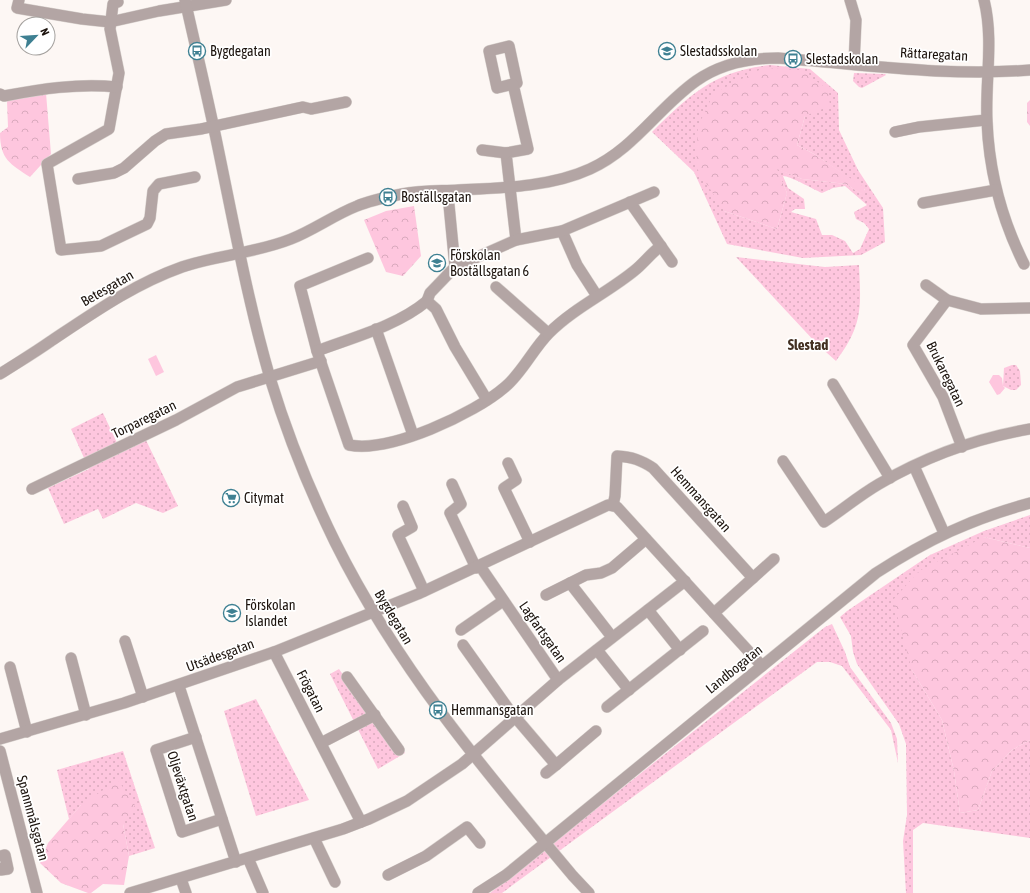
<svg xmlns="http://www.w3.org/2000/svg" width="1030" height="893" font-family="'Asap Condensed',sans-serif">
	<style>
		.grass { fill: url(#grass-dots); fill-rule: evenodd }
		.forest { fill: url(#forest-crowns) }
		.park { fill: #fec6de }
		.lines { fill: none; stroke-linecap: round; stroke-linejoin: round }
		.minor-casing { stroke: #d9d3cf; stroke-width: 12 }
		.minor { stroke: #b3a5a4; stroke-width: 11 }
		.labels { text-anchor: middle; stroke-width: 3.5; stroke-linejoin: round; paint-order: stroke }
		.poi-label { font-size: 14px; fill: #1c130d; stroke: #fff; text-anchor: start }
		.street-label { font-size: 14px; fill: #1c130d; stroke: #fff }
		.neighbourhood-label { font-size: 15px; font-weight: bold; fill: #433022; stroke: #fff }
	</style>
	<defs>
		<pattern id="grass-dots" width="8" height="8" patternUnits="userSpaceOnUse"><rect width="8" height="8" fill="#fec6de"/><path d="M2 2h.1M6 6h.1" fill="none" stroke="#d9a9bd" stroke-width="1.8" stroke-linecap="round"/></pattern>
		<pattern id="forest-crowns" width="20" height="18" patternUnits="userSpaceOnUse"><rect width="20" height="18" fill="#fec6de"/><path d="M2 6a3 3 0 1 1 6 0M12 15a3 3 0 1 1 6 0" fill="none" stroke="#d9a9bd"/></pattern>
	</defs>
	<rect width="100%" height="100%" fill="#fdf7f4"/>
	<g class="grass">
		<path d="M 770,65 L 810,69 L 838,93 L 839,130 L 858,170 L 883,208 L 885,242 L 861,255 L 803,258 L 727,244 L 694,172 L 652,132 C 692,93 713,72 770,65 ZM 800,70 L 805,116 L 797,145 L 814,154 L 865,189 L 862,194 L 846,184 L 802,179 L 776,168 L 787,193 L 777,229 L 724,211 ZM 783,176 C 790,176 813,189 822,193 L 833,188 L 845,186 L 867,205 L 854,212 L 856,219 L 864,223 L 869,229 L 860,249 L 853,253 L 845,241 L 832,235 L 822,235 L 816,219 L 791,212 L 795,209 L 805,209 L 804,199 L 788,188 Z"/>
		<path d="M 854,73 L 885,74 L 886,75 L 862,88 L 859,87 L 853,81 Z"/>
		<path d="M 736,257 L 825,267 L 859,265 C 861,308 863,325 836,361 L 817,344 Z"/>
		<path d="M 1012,365 L 1016,365 L 1020,371 L 1021,385 L 1016,390 L 1011,390 L 1003,386 L 1004,368 Z"/>
		<path d="M 103,413 L 117,443 L 142,432 L 178,506 L 163,513 L 136,503 L 103,519 L 98,509 L 64,524 L 48,488 L 89,469 L 71,429 Z"/>
		<path d="M 1030,515 L 1030,548 L 984,537 L 912,670 L 942,720 L 954,771 L 960,813 L 978,810 L 992,771 L 1012,750 L 1030,740 L 1030,838 L 923,823 L 913,830 L 913,893 L 906,893 L 903,841 L 907,815 L 906,744 L 899,724 L 857,664 L 853,652 L 851,636 L 840,617 L 847,611 L 930,555 L 984,531 Z"/>
		<path d="M 832,624 L 845,652 L 850,667 L 891,723 L 897,739 L 898,763 L 891,730 L 842,666 L 830,662 L 817,662 L 502,893 L 490,893 L 825,627 Z"/>
		<path d="M 339,669 L 398,753 L 403,750 L 405,753 L 378,769 L 330,674 Z"/>
		<path d="M 256,699 L 309,800 L 256,816 L 224,711 Z"/>
		<path d="M 123,751 L 155,848 L 129,856 L 123,824 L 81,805 L 69,819 L 57,770 Z"/>
	</g>
	<g class="forest">
		<path d="M 763,68 L 800,70 L 828,89 L 830,106 L 805,116 L 797,145 L 814,154 L 865,188 L 863,195 L 846,184 L 802,179 L 777,169 L 787,193 L 777,229 L 724,211 L 696,167 L 698,126 L 714,93 Z"/>
		<path d="M 46,93 L 51,154 L 30,177 C 10,164 0,159 0,133 L 8,127 L 7,101 Z"/>
		<path d="M 1030,100 L 1030,126 L 1027,122 L 1027,103 Z"/>
		<path d="M 414,206 L 421,256 L 403,276 L 386,272 L 364,220 L 386,211 Z"/>
		<path d="M 984,537 L 1030,548 L 1030,740 L 1012,750 L 992,771 L 978,810 L 960,813 L 954,771 L 942,720 L 912,670 L 893,600 L 919,571 Z"/>
		<path d="M 118,780 L 135,805 L 123,824 L 129,856 L 124,885 L 103,884 L 91,893 L 88,893 L 61,883 L 40,863 L 48,843 L 81,805 Z"/>
	</g>
	<g class="park">
		<path d="M 156,355 L 164,372 L 156,376 L 148,359 Z"/>
		<path d="M 993,375 L 999,375 L 1002,378 L 1003,386 L 1005,388 L 1000,394 L 997,395 L 989,382 Z"/>
	</g>
	<g class="lines">
		<g class="minor-casing">
			<g id="minor">
				<path d="M 19,0 L 17,8 L 82,19 L 110,22 L 159,11 L 226,0"/>
				<path d="M 185,0 C 196,49 208,99 218,148 C 234,225 248,302 270,378 C 287,434 309,489 335,542 C 397,667 484,770 573,876 L 589,893"/>
				<path d="M 850,0 L 856,20 L 854,64"/>
				<path d="M 984,0 C 994,40 985,81 987,121 C 989,172 1001,218 1024,264"/>
				<path d="M 118,2 L 113,4 L 110,29 L 119,73 L 109,129 L 47,164 L 61,250 L 101,246 L 147,224 L 150,218 L 153,191 L 159,184 L 195,177"/>
				<path d="M 509,46 L 517,83 L 497,88 L 489,51 Z"/>
				<path d="M 513,84 L 528,149 L 506,153 L 516,240"/>
				<path d="M 0,94 L 4,96 C 41,89 78,83 117,87"/>
				<path d="M 895,132 L 919,127 L 986,120"/>
				<path d="M 482,150 L 506,153"/>
				<path d="M 78,179 L 114,173 L 124,168 L 155,141 L 166,134 L 201,129 L 303,107 L 311,109 L 346,102"/>
				<path d="M 630,202 L 672,262"/>
				<path d="M 923,203 L 996,190"/>
				<path d="M 449,205 L 455,267"/>
				<path d="M 562,231 L 577,265 L 597,296"/>
				<path d="M 368,258 L 300,286 L 317,351 L 349,445 C 390,453 474,414 505,387 C 522,373 533,349 549,333 C 574,308 607,293 634,271 C 644,263 651,253 661,246"/>
				<path d="M 926,285 L 947,300"/>
				<path d="M 496,287 L 548,333"/>
				<path d="M 427,301 L 430,293 L 455,267 L 516,240 L 562,231 L 654,192"/>
				<path d="M 427,301 L 436,309 L 455,347 L 487,400"/>
				<path d="M 376,329 L 413,435"/>
				<path d="M 317,351 C 354,337 397,326 427,301"/>
				<path d="M 0,374 C 17,363 34,353 51,341 C 93,313 134,284 182,267 C 218,255 256,253 291,239 C 314,230 334,215 357,206 C 371,200 387,197 402,194 C 421,190 440,191 458,190 C 501,188 551,187 590,169 C 634,149 658,108 696,81 C 720,64 749,58 778,58 C 861,64 946,77 1030,70"/>
				<path d="M 833,384 L 890,478"/>
				<path d="M 962,447 L 943,397 L 913,345 L 947,300 L 981,309 L 1030,308"/>
				<path d="M 783,461 L 824,522 C 842,510 860,495 879,484 C 925,457 978,438 1030,429"/>
				<path d="M 508,463 L 516,480 L 504,488 L 530,542"/>
				<path d="M 914,466 L 944,533"/>
				<path d="M 452,484 L 461,504 L 450,513 L 476,568"/>
				<path d="M 32,489 L 176,420 L 237,387 L 321,361"/>
				<path d="M 613,505 L 615,496 L 617,456 C 632,457 641,460 653,468 L 753,578"/>
				<path d="M 403,506 L 412,527 L 398,535 L 424,591"/>
				<path d="M 480,566 L 558,680"/>
				<path d="M 570,583 L 612,637"/>
				<path d="M 546,595 L 586,575 L 601,573 L 612,568 L 646,539"/>
				<path d="M 648,610 L 680,650"/>
				<path d="M 714,613 L 774,559"/>
				<path d="M 461,630 L 503,601"/>
				<path d="M 125,641 L 143,697"/>
				<path d="M 463,645 L 510,711 L 556,765 L 546,773"/>
				<path d="M 597,650 L 629,690"/>
				<path d="M 274,652 L 361,822"/>
				<path d="M 71,658 L 86,715"/>
				<path d="M 10,667 L 27,732"/>
				<path d="M 347,677 L 399,750"/>
				<path d="M 179,686 L 236,862"/>
				<path d="M 607,707 L 703,631"/>
				<path d="M 196,737 L 156,750 L 182,832 L 222,819"/>
				<path d="M 0,739 L 124,703 L 274,652 L 418,594 L 608,505 L 617,507 L 762,666"/>
				<path d="M 321,743 L 375,715"/>
				<path d="M 0,751 L 37,893"/>
				<path d="M 556,765 L 596,731"/>
				<path d="M 314,838 L 335,882"/>
				<path d="M 0,856 L 5,855 L 8,869 L 1,870 L 0,868"/>
				<path d="M 248,858 L 263,893"/>
				<path d="M 388,875 L 426,856 L 467,827 L 480,843"/>
				<path d="M 181,879 L 186,893"/>
				<path d="M 130,893 L 343,829 L 369,819 L 407,801 L 462,764 L 558,680 L 685,581"/>
				<path d="M 478,893 L 506,875 L 876,573 C 927,540 971,519 1030,503"/>
			</g>
		</g>
		<use href="#minor" class="minor"/>
	</g>
	<defs>
		<g id="bus-ring" transform="scale(0.9)"><circle r="9.5" fill="#fff" stroke="#3e8092" stroke-width="1.5"/><path d="M-5-6H5V4H4V6H2V4H-2V6H-4V4H-5ZM-3.5-4V0h7V-4ZM-3.5 1.2v1.5H-2V1.2ZM2 1.2v1.5H3.5V1.2Z" fill="#3e8092"/></g>
		<g id="school-ring" transform="scale(0.9)"><circle r="9.5" fill="#fff" stroke="#3e8092" stroke-width="1.5"/><path d="M0-5L7-2L0 1L-7-2ZM-4 1L0 2.5L4 1V4Q0 6-4 4Z" fill="#3e8092"/></g>
		<g id="supermarket-ring" transform="scale(0.9)"><circle r="9.5" fill="#fff" stroke="#3e8092" stroke-width="1.5"/><path d="M-6-5.5h2.5l.6 2H6L4.5 2H-2.5L-4.4-4H-6ZM-1.5 3.2a1.3 1.3 0 1 0 .1 0ZM3 3.2a1.3 1.3 0 1 0 .1 0Z" fill="#3e8092"/></g>
	</defs>
	<g fill-rule="evenodd">
		<use href="#bus-ring" x="197" y="51"/>
		<use href="#school-ring" x="667" y="51"/>
		<use href="#bus-ring" x="793" y="59"/>
		<use href="#bus-ring" x="388" y="197"/>
		<use href="#school-ring" x="437" y="263"/>
		<use href="#supermarket-ring" x="231" y="498"/>
		<use href="#school-ring" x="232" y="613"/>
		<use href="#bus-ring" x="438" y="710"/>
	</g>
	<g class="labels">
		<g class="poi-label">
			<text x="210" y="56">Bygdegatan</text>
			<text x="680" y="56">Slestadsskolan</text>
			<text x="806" y="64">Slestadskolan</text>
			<text x="401" y="202">Boställsgatan</text>
			<text x="450" y="260">Förskolan<tspan x="450" dy="16">Boställsgatan 6</tspan></text>
			<text x="244" y="503">Citymat</text>
			<text x="245" y="610">Förskolan<tspan x="245" dy="16">Islandet</tspan></text>
			<text x="451" y="715">Hemmansgatan</text>
		</g>
		<g class="street-label">
			<text transform="translate(934 54) rotate(3)" y="5">Rättaregatan</text>
			<text transform="translate(107 288) rotate(-30)" y="5">Betesgatan</text>
			<text transform="translate(946 374) rotate(64)" y="5">Brukaregatan</text>
			<text transform="translate(144 419) rotate(-26)" y="5">Torparegatan</text>
			<text transform="translate(701 499) rotate(48)" y="5">Hemmansgatan</text>
			<text transform="translate(394 617) rotate(59)" y="5">Bygdegatan</text>
			<text transform="translate(543 632) rotate(55)" y="5">Lagfartsgatan</text>
			<text transform="translate(220 655) rotate(-20)" y="5">Utsädesgatan</text>
			<text transform="translate(734 669) rotate(-39)" y="5">Landbogatan</text>
			<text transform="translate(311 691) rotate(63)" y="5">Frögatan</text>
			<text transform="translate(183 786) rotate(72)" y="5">Oljeväxtgatan</text>
			<text transform="translate(33 818) rotate(75)" y="5">Spannmålsgatan</text>
		</g>
		<g class="neighbourhood-label">
			<text x="808" y="350">Slestad</text>
		</g>
	</g>
	<g transform="translate(36 36) rotate(65)"><circle r="19" fill="#ffffff" stroke="#a4a19e"/>
	<path d="M0-3L7 15L0 10L-7 15Z" fill="#3e8092"/>
	<text y="-6" font-size="11" font-weight="bold" text-anchor="middle" fill="#1c130d">N</text>
	</g>
</svg>
